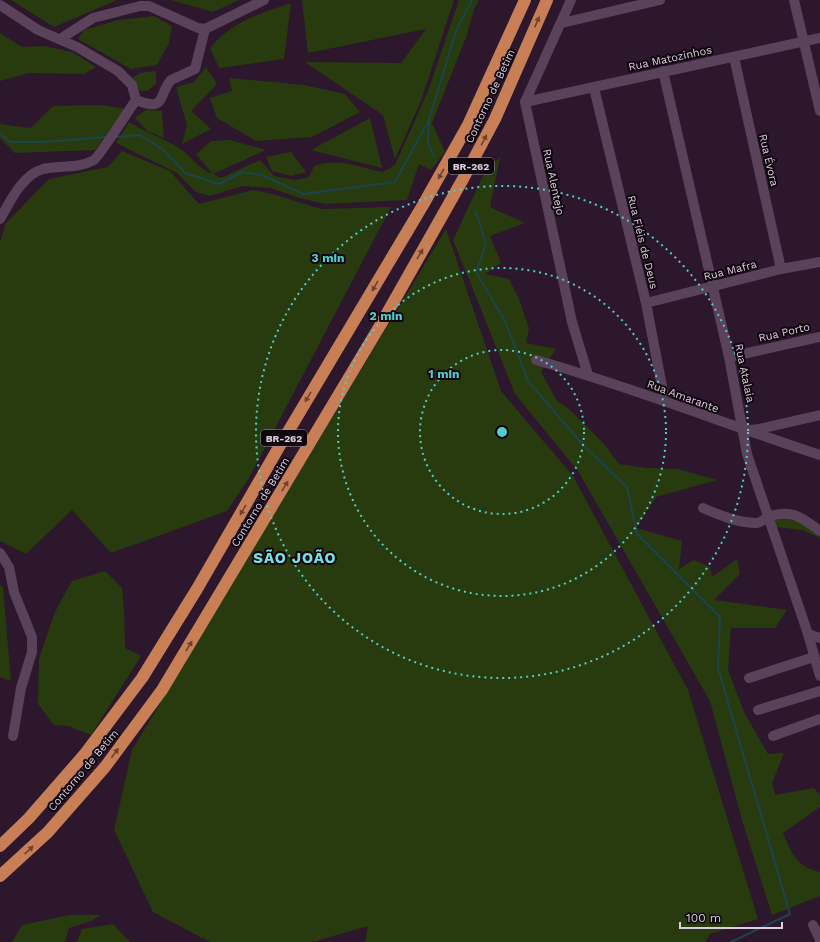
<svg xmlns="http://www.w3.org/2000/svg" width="820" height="942" font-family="'Work Sans',sans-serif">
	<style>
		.green { fill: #283b0e }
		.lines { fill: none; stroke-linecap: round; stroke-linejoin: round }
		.stream { stroke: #1b444d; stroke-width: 2 }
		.minor { stroke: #5a425a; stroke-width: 10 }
		.highway { stroke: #c97f56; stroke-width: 12 }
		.oneway { fill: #6c4232 }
		.ring { fill: none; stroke: #52cdce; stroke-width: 2; stroke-dasharray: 2 4 }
		.labels { text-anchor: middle; stroke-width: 4; stroke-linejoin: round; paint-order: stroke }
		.shield { fill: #0f060f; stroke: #9e929e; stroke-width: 1 }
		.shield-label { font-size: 10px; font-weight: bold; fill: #dccedc }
		.street-label { font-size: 11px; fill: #dccedc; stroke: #0f060f }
		.district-label { font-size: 15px; font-weight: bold; letter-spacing: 1px; fill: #75e1e2; stroke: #0f060f }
		.centre { fill: #52cdce; stroke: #0f060f; stroke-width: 2 }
		.ring-label { font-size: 12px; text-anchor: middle; font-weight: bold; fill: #52cdce; stroke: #0f060f; stroke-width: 4; stroke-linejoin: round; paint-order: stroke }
	</style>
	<rect width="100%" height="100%" fill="#2c172c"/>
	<g class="green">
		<path d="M 11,0 L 117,0 L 54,27 Z"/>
		<path d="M 171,0 L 239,0 L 213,12 Z"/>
		<path d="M 302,0 L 454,0 L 421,101 L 395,159 L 383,115 L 305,62 L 401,63 L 426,29 L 308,53 Z"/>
		<path d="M 459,0 L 479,0 L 474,9 L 467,35 L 432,123 L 445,152 L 431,170 L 419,164 L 407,200 L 325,204 L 299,198 L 271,188 L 242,186 L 210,196 L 196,192 L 177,173 L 116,143 L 129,122 C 145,132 163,138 179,148 C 192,156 196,168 213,174 L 196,154 L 211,141 L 230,140 L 266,150 L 213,174 L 221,178 L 260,160 L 274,176 L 295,180 L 309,177 L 314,166 C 340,157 357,167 383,172 L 395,165 L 428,91 Z"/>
		<path d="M 291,3 L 284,59 L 219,68 L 210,48 C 231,22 261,13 291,3 Z"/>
		<path d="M 154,16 L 172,26 L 169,43 L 157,65 L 131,69 L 78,39 L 84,30 L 118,20 Z"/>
		<path d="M 0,33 L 22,47 L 44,46 L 72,52 L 96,67 L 84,74 L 29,73 L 0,81 Z"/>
		<path d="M 206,67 L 217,84 L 191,111 L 211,129 L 182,144 L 187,125 L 176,87 L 194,82 Z"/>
		<path d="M 156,71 L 156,84 L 147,91 L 140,91 L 132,78 L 140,73 Z"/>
		<path d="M 229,78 L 304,85 L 345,94 L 360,112 L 312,137 L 256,141 L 217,118 L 210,98 L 232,91 Z"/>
		<path d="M 101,105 L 125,109 L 95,150 L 15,153 L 0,138 L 0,124 L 31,128 L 53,106 Z"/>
		<path d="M 147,109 L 162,111 L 164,138 L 147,131 L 135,118 Z"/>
		<path d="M 370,118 L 382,168 L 311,150 Z"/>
		<path d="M 122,151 L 170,171 L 199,204 L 253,190 L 273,194 L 321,209 L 391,207 L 249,478 L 227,511 L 111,553 L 72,510 L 26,554 L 0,541 L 0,242 L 6,223 L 49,179 L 108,167 Z"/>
		<path d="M 291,152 L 306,172 L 291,176 L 272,171 L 266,157 Z"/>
		<path d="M 500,157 L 490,207 L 525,223 L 490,236 L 501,263 L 485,274 L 509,279 L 519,299 L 529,328 L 526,343 L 556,349 L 541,372 L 557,401 L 569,409 L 604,444 L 619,464 L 646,468 L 678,469 L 717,480 L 656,497 L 636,528 L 682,541 L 679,569 L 694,560 L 710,567 L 712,577 L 737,559 L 740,574 L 714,600 L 787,610 L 775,628 L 731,628 L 728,670 L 744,712 L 768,754 L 784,753 L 772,783 L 775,795 L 814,788 L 820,795 L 820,807 L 783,833 C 792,854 797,867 820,872 L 820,896 L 772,915 L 742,820 L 710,701 L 578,471 L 515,394 L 453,240 L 484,174 Z"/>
		<path d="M 446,229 L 501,391 L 573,476 L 688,690 L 758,919 L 710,934 L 705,942 L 365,942 L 368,926 L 312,942 L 210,942 L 153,912 L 114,830 L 132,750 Z"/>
		<path d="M 773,519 L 796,519 L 820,534 L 820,538 L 803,530 L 776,527 Z"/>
		<path d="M 105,571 L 122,588 L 124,610 L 125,648 L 141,656 L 91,735 L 68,726 L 54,725 L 38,704 L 39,658 L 55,612 L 72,581 Z"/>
		<path d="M 0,585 L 3,588 L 11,681 L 0,677 Z"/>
		<path d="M 69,915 L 101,915 L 91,921 L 69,928 L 65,942 L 12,942 L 22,925 Z"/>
		<path d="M 113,924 L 130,942 L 77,942 L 82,929 Z"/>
	</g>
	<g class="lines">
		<g class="stream">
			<path d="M 429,121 L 428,144 L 434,156"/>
			<path d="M 0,133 L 10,142 L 44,142 L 106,137"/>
			<path d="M 116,137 L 140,135 L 164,150 L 185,173 L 219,184 L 242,172 L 261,175 L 304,194 L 395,182 L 429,120 L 456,31 L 472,0"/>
			<path d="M 476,212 L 486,244 L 476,272 L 505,321 L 528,381 L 584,446 L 627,487 L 637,534 L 720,617 L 718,668 L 790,914 L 731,942"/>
		</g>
		<g class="minor">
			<path d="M 571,0 L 525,102 L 572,322 L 588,375"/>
			<path d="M 794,0 L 820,111"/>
			<path d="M 0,5 L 38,30 L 77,47 L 118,71 L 132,85 L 136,100 C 130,108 99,157 94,160 C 78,169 61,165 43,169 C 22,175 10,202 0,219"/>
			<path d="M 562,23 L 660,0"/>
			<path d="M 60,39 L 93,18 L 140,6 L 149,6 L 198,28 L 205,29 L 264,0"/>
			<path d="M 734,57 L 781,269"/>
			<path d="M 663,71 L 729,357 L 747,454 L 808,634 L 820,676"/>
			<path d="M 594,88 L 646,303 L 665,402"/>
			<path d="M 136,100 C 167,112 157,97 171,80 L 195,69 L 205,29"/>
			<path d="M 525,102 L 820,38"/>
			<path d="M 646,303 L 781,269 L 820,262"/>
			<path d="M 729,357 L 820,337"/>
			<path d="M 536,360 C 632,387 725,424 820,455"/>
			<path d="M 750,430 L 759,429 L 820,415"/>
			<path d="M 703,508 C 719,515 738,523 756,523 C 761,523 765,518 770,516 C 793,509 802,518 820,531"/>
			<path d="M 0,553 L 9,567 L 14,592 L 32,637 L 32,652 L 21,688 L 13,736"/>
			<path d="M 808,634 L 820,638"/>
			<path d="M 749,678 L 814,657"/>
			<path d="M 758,710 L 820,691"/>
			<path d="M 773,736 L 820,719"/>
			<path d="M 813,925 L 820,940"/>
		</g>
		<g class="highway">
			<path d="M 0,846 L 29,818 L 84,755 L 142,678 L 197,589 L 279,447 L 423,205 L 468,125 L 525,0"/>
			<path d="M 0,876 L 48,832 L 105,767 L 162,690 L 381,324 L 463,179 L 495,119 L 547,0"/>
		</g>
	</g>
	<defs><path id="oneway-solid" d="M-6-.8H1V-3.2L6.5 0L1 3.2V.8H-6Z"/></defs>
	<g class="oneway">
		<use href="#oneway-solid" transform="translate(537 22) rotate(-67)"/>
		<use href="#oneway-solid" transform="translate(484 140) rotate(-62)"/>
		<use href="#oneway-solid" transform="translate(441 174) rotate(119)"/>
		<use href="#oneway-solid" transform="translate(420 254) rotate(-60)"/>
		<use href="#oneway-solid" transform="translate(375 286) rotate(120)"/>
		<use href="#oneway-solid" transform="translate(308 397) rotate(121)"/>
		<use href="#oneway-solid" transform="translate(285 486) rotate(-59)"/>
		<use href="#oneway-solid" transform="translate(243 510) rotate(120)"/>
		<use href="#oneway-solid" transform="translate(189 646) rotate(-58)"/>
		<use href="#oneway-solid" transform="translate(115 753) rotate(-53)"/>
		<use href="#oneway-solid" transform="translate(29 850) rotate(-43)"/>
	</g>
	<g class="ring">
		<circle cx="502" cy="432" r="82"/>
		<circle cx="502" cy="432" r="164"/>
		<circle cx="502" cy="432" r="246"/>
	</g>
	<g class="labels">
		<g class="shield">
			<rect x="448" y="158" width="46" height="16" rx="3"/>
			<rect x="261" y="430" width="46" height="16" rx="3"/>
		</g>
		<g class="shield-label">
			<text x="471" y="170">BR-262</text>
			<text x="284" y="442">BR-262</text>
		</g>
		<g class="street-label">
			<text transform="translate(670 58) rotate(-12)" y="4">Rua Matozinhos</text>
			<text transform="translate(490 96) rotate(-65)" y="4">Contorno de Betim</text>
			<text transform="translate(769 160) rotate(77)" y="4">Rua Évora</text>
			<text transform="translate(554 182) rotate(78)" y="4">Rua Alentejo</text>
			<text transform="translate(643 242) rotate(76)" y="4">Rua Fiéis de Deus</text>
			<text transform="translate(730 270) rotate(-14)" y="4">Rua Mafra</text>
			<text transform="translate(784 332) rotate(-13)" y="4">Rua Porto</text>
			<text transform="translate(745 373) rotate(78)" y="4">Rua Atalaia</text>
			<text transform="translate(683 396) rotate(20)" y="4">Rua Amarante</text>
			<text transform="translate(260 502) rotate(-59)" y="4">Contorno de Betim</text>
			<text transform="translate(83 770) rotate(-50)" y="4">Contorno de Betim</text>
		</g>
		<g class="district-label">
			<text x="295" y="563">SÃO JOÃO</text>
		</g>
	</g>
	<circle cx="502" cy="432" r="6" class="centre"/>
	<g class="ring-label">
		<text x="328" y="262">3 min</text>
		<text x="386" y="320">2 min</text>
		<text x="444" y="378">1 min</text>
	</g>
	<path d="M680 922v6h102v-6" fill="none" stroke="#dccedc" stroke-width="2"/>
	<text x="686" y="922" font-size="12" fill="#dccedc" stroke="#0f060f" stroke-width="3" paint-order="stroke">100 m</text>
</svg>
